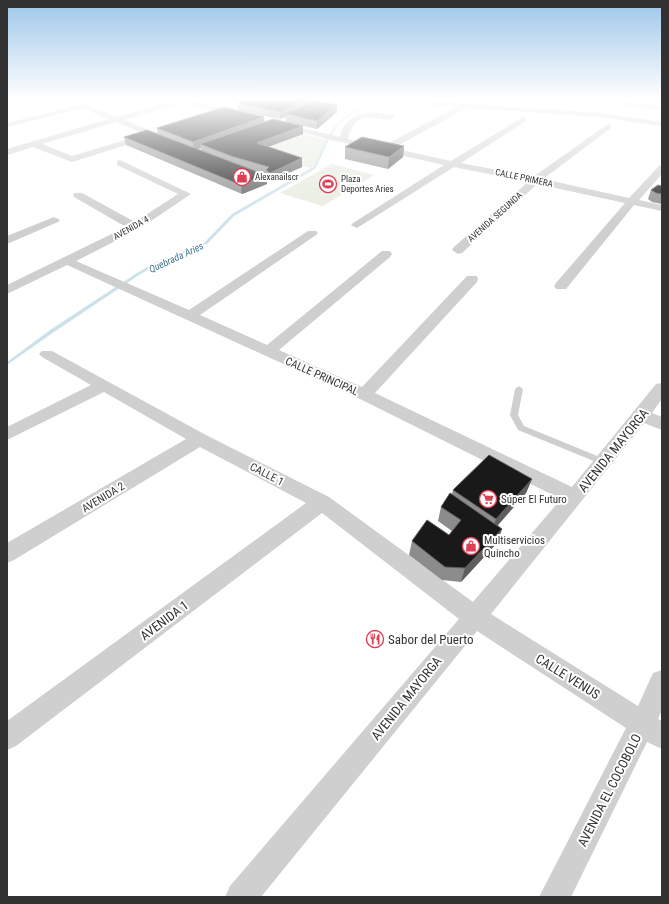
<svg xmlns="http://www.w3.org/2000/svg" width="669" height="904" font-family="'Roboto Condensed',sans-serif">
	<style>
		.green { fill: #e6ebde }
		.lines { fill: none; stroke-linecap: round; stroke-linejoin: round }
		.stream { fill: #cce1ea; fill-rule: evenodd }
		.service { fill: #cfcfcf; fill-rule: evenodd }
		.minor { fill: #cfcfcf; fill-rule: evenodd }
		.wall { fill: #8c8c8c; fill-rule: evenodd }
		.shaded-wall { fill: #5e5e5e }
		.building { fill: #191919; stroke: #5e5e5e }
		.labels { text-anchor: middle; stroke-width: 4; stroke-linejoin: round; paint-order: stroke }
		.far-poi-label { font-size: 9px; fill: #323232; stroke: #fff; text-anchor: start }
		.far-street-label { font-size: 9px; fill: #323232; stroke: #fff }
		.far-water-label { font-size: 10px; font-style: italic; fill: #427892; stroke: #fff }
		.street-label { font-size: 11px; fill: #323232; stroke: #fff }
		.poi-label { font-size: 11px; fill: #323232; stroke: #fff; text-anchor: start }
		.near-street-label { font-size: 13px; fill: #323232; stroke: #fff }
		.near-poi-label { font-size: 13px; fill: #323232; stroke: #fff; text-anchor: start }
	</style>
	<rect width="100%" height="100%" fill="#fff"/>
	<g class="green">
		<path d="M 302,134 L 326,140 L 320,156 L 311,168 L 297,165 L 259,151 Z"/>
		<path d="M 332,164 L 374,175 L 323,206 L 280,193 Z"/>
	</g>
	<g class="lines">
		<path class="stream" d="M 385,98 L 387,98 C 369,108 347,111 335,130 C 326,142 323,156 315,169 L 234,216 L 207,244 L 156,265 L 139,275 L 54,332 L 7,365 L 7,362 L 50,330 L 137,273 L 154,263 L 205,242 L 232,214 L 313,167 C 319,158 322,147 328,137 C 342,112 361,109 385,98 Z"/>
		<path class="service" d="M 519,386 L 523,389 L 518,415 L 524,426 L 607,460 L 609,462 L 607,464 L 601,464 L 518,430 L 510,415 L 515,389 Z"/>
		<g class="minor">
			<path d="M 165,98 L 183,98 L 243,115 L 239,117 L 181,103 L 124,120 L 170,138 L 170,142 L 164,142 L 152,137 L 72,162 L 33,147 L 7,155 L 7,149 L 109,119 L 82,108 L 7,127 L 7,123 L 83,104 L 117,117 L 172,101 ZM 116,122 L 145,134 L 72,156 L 42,144 Z"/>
			<path d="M 585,98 L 603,98 L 662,106 L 662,110 L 589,100 Z"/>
			<path d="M 429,101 L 600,113 L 662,122 L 662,126 L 600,117 L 467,108 L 393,148 L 451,161 L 523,117 L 527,119 L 526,121 L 461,163 L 533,177 L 608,124 L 611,124 L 611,128 L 543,179 L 629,198 L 659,166 L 662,165 L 662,174 L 639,200 L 662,205 L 662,211 L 634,205 L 566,289 L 556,289 L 554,286 L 556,283 L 625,203 L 537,184 L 462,253 L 458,254 L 452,250 L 454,247 L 528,182 L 454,167 L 357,228 L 351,225 L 353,223 L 444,165 L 327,139 L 276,125 L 280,123 L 340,137 C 344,111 373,110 394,115 L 395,117 C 383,127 357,101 348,139 L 383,146 L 457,107 L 432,105 L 429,105 Z"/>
			<path d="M 120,160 L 191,194 L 139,229 L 76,261 L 189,310 L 308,231 L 316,231 L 318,233 L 316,235 L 200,315 L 267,345 L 382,251 L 390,251 L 392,254 L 390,257 L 279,350 L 362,387 L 467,276 L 477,276 L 478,279 L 477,282 L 375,393 L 572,487 L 656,384 L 662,383 L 662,399 L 652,413 L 662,417 L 662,430 L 644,423 L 491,614 L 638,706 L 653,673 L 662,670 L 662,710 L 658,719 L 662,721 L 662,749 L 647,742 L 571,897 L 539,897 L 626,728 L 477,631 L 261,897 L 225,897 L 230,886 L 459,619 L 322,513 L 16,746 L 7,750 L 7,721 L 306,503 L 200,447 L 14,560 L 7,563 L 7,543 L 186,439 L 104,392 L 7,440 L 7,427 L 91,385 L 42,357 L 39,354 L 42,351 L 52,351 L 206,435 L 329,497 L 473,602 L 561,499 L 358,398 L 67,265 L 7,294 L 7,285 L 126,227 L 74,197 L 73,195 L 74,193 L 82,193 L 135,222 L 178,194 L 117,165 L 117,161 Z"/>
			<path d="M 54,217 L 60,220 L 58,222 L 7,244 L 7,236 Z"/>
		</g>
	</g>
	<g class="wall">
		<path d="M 251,98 L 324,98 L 317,101 L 337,105 L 337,112 L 317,129 L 286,122 L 286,117 L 280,119 L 239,111 L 264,117 L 264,122 L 303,126 L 303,134 L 268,147 L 302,167 L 270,181 L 266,178 L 266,174 L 251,170 L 266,175 L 267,184 L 242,194 L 126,145 L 124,137 L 158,134 L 157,128 L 238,111 L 238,103 ZM 201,148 L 201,150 L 197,149 Z"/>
		<path d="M 404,146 L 403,157 L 388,169 L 345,159 L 345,147 Z"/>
		<path d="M 662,186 L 662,204 L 652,202 L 648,199 L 651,190 Z"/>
		<path d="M 532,479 L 526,493 L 498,525 L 502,529 L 497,543 L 461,582 L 442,580 L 409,555 L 412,541 L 449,535 L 452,531 L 438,521 L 441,507 L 452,494 L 453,490 Z"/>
	</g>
	<g class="shaded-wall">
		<path d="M 309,98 L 324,98 L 289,115 L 286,114 L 286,116 L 280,119 L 280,112 Z"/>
		<path d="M 337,105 L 337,112 L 317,129 L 317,121 Z"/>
		<path d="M 264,117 L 265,124 L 200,144 L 201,148 L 194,150 L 193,142 Z"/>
		<path d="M 303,126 L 303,134 L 257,151 L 257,143 Z"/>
		<path d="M 404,146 L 403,157 L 388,169 L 389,157 Z"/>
		<path d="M 302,158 L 302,167 L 270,181 L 270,173 Z"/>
		<path d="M 266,175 L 267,184 L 242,194 L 241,185 Z"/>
		<path d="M 532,479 L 526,493 L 491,533 L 496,519 Z"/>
		<path d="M 502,529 L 497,543 L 461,582 L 465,568 Z"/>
	</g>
	<g class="building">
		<path d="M 251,98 L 309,98 L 280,112 L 238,103 Z"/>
		<path d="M 315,100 L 337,105 L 317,121 L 286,114 Z"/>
		<path d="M 224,107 L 264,117 L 193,142 L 157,128 Z"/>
		<path d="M 273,119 L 303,126 L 257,143 L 302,158 L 270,173 L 266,170 L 269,167 L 231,156 L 200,144 Z"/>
		<path d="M 147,130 L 266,175 L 241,185 L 124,137 Z"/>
		<path d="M 362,137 L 404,146 L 389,157 L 345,147 Z"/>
		<path d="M 658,185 L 662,186 L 662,194 L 656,193 L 651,190 Z"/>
		<path d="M 489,455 L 532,479 L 496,519 L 453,490 Z"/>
		<path d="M 450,493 L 502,529 L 465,568 L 445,567 L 412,541 L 427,520 L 449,535 L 461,520 L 441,507 Z"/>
	</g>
	<linearGradient id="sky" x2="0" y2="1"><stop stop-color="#9dc6e9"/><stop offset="0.44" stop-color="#fff"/><stop offset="1" stop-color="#fff" stop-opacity="0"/></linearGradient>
	<rect width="669" height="224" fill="url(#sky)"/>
	<defs>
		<g id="shop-ring" transform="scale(0.9)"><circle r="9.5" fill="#fff" stroke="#df3e53" stroke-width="1.5"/><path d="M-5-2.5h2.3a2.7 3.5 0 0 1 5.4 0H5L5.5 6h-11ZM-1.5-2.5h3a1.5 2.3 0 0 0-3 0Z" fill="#df3e53"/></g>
		<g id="stadium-ring" transform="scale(0.9)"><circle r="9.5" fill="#fff" stroke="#df3e53" stroke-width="1.5"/><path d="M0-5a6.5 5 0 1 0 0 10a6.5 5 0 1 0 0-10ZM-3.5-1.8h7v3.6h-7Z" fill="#df3e53"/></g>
		<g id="supermarket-ring" transform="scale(0.9)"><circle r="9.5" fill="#fff" stroke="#df3e53" stroke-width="1.5"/><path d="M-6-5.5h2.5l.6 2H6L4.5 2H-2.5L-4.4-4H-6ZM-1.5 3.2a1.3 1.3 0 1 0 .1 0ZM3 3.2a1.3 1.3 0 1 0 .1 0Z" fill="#df3e53"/></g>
		<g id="restaurant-ring" transform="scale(0.9)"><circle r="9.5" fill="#fff" stroke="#df3e53" stroke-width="1.5"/><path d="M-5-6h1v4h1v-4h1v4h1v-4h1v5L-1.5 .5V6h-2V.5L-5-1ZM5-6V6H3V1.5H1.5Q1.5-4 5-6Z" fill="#df3e53"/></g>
	</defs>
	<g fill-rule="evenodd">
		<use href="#shop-ring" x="242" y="177"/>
		<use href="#stadium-ring" x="328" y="184"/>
		<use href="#supermarket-ring" x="488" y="499"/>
		<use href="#shop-ring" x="471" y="546"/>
		<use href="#restaurant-ring" x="375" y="639"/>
	</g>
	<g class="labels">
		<g class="far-poi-label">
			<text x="255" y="180">Alexanailscr</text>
			<text x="341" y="182">Plaza<tspan x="341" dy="10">Deportes Aries</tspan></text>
		</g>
		<g class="far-street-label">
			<text transform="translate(524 178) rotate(12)" y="3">CALLE PRIMERA</text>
			<text transform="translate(495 217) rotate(-42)" y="3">AVENIDA SEGUNDA</text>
			<text transform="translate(131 228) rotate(-29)" y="3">AVENIDA 4</text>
		</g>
		<g class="far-water-label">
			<text transform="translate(176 257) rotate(-25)" y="4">Quebrada Aries</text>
		</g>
		<g class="street-label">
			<text transform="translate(322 376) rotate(24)" y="4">CALLE PRINCIPAL</text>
			<text transform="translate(267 474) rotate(27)" y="4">CALLE 1</text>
			<text transform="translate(103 497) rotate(-31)" y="4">AVENIDA 2</text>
		</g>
		<g class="poi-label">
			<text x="501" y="503">Súper El Futuro</text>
			<text x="484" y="544">Multiservicios<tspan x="484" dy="13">Quincho</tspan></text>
		</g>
		<g class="near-street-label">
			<text transform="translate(613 450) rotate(-51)" y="5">AVENIDA MAYORGA</text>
			<text transform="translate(164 620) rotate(-37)" y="5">AVENIDA 1</text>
			<text transform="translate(568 676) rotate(32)" y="5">CALLE VENUS</text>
			<text transform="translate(406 698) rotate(-51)" y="5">AVENIDA MAYORGA</text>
			<text transform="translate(609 790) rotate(-63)" y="5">AVENIDA EL COCOBOLO</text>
		</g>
		<g class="near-poi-label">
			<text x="388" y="644">Sabor del Puerto</text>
		</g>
	</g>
	<rect width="669" height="904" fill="none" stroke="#323232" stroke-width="16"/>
</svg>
